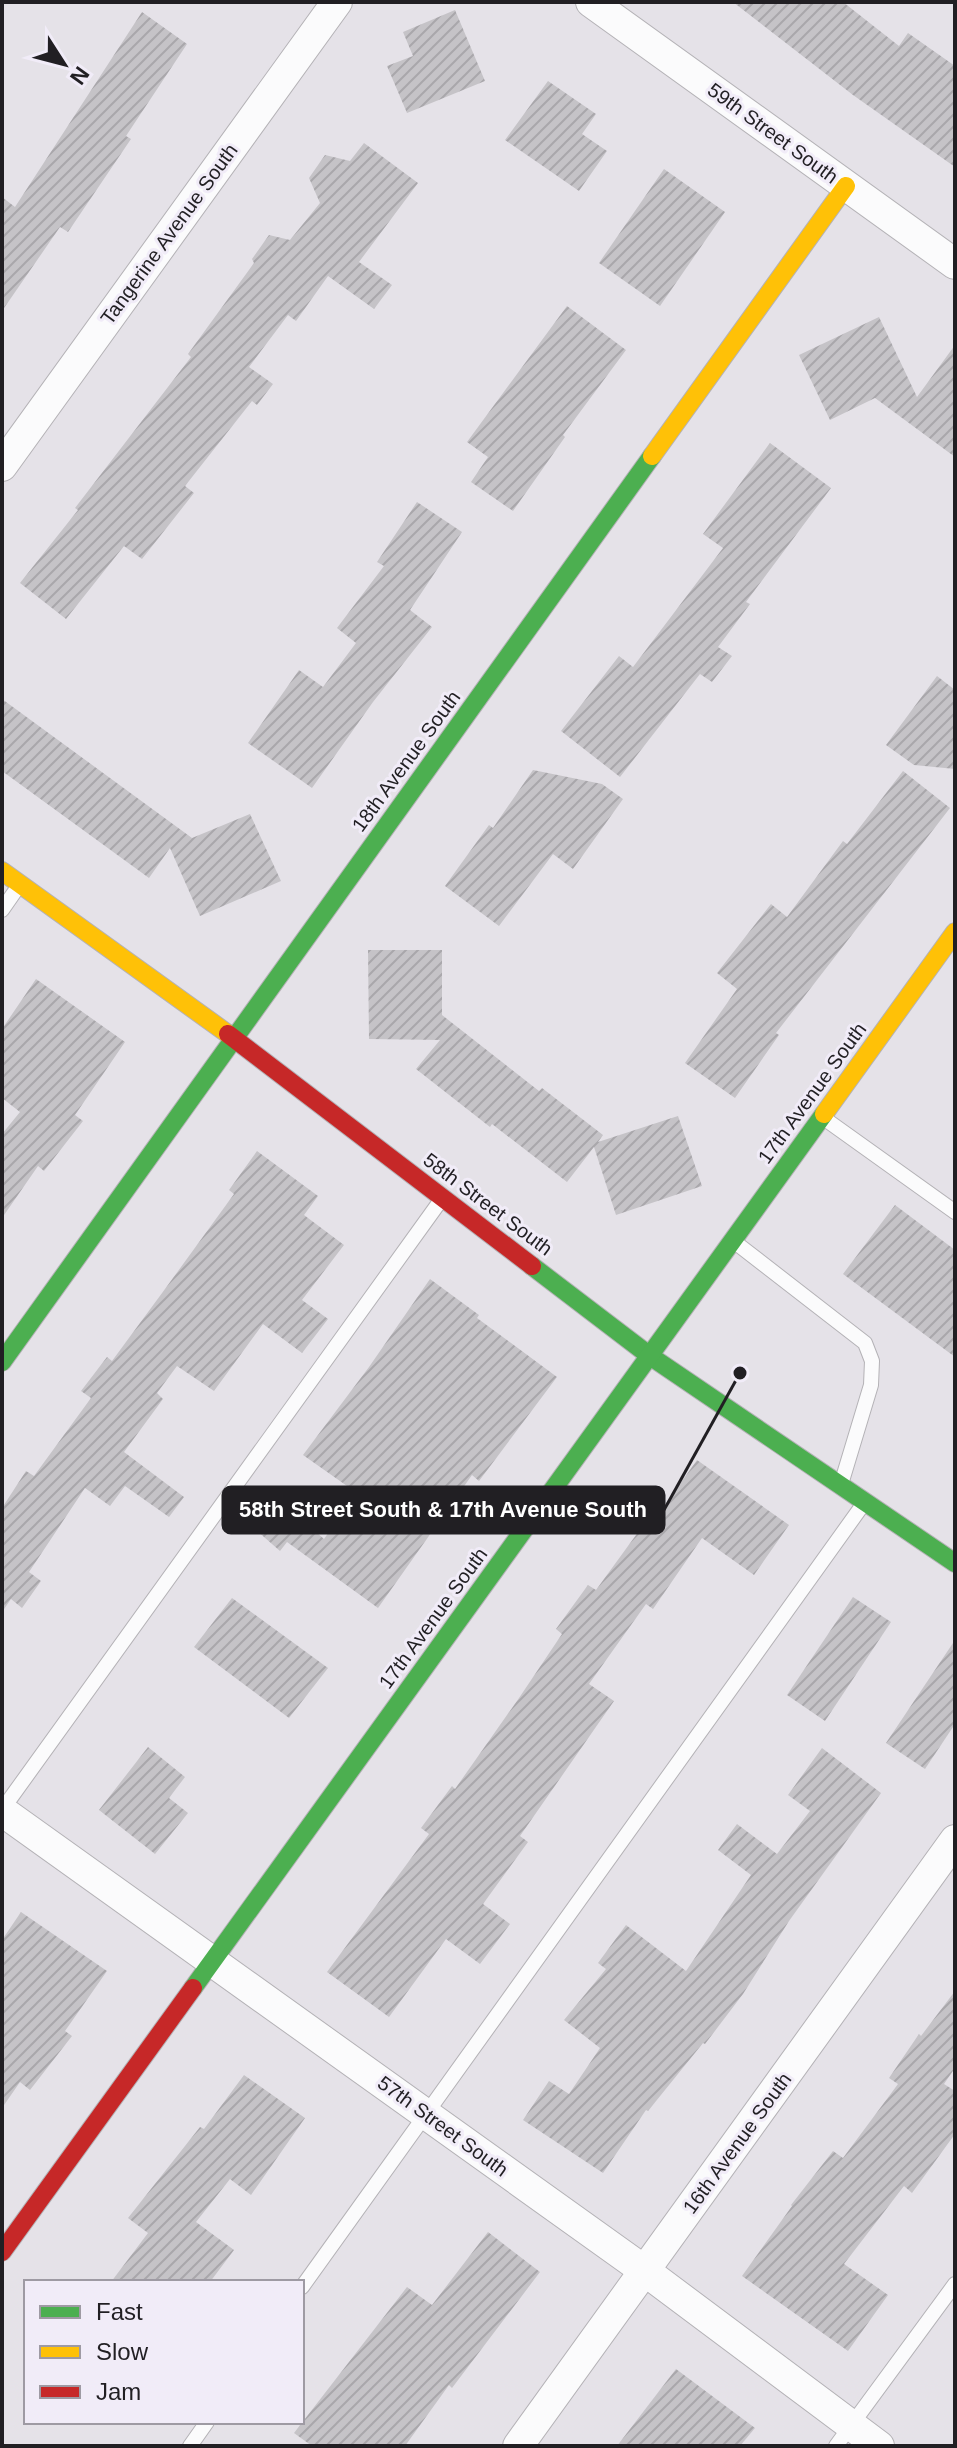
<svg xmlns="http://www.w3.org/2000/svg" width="957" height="2448" font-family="Arial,sans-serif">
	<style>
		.building { fill: url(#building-hatch) }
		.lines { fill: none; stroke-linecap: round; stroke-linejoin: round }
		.lane-casing { stroke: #b4b2b6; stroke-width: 16 }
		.street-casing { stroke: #b4b2b6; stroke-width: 32 }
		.fast-casing { stroke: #b4b2b6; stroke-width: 20 }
		.slow-casing { stroke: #b4b2b6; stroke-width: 20 }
		.jam-casing { stroke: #b4b2b6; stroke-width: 20 }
		.lane { stroke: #fbfbfc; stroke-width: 14 }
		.street { stroke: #fbfbfc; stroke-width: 30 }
		.fast { stroke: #4caf50; stroke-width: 18 }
		.slow { stroke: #ffc107; stroke-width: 18 }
		.jam { stroke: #c62828; stroke-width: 18 }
		.labels { text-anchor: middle; stroke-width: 6; stroke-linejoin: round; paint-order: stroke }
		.street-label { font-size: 20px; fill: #211f23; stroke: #f1ecf8 }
		.leader { fill: none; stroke: #211f23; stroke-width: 3 }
		.callout-dot { fill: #211f23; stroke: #f1ecf8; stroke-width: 3 }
		.callout { fill: #211f23; stroke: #211f23; stroke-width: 3 }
		.callout-label { font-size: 22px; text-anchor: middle; font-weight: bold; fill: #fff }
	</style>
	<defs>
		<pattern id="building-hatch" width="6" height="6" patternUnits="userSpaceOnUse" patternTransform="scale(2)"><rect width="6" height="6" fill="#c5c3c7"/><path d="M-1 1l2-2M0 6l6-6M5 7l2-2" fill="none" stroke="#a9a7ab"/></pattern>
	</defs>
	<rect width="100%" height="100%" fill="#e5e2e8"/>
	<g class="building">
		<path d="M 733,2 L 843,2 L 899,46 L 908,33 L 955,66 L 955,167 L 853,95 Z"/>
		<path d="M 455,10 L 485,81 L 407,113 L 387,66 L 413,56 L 403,32 Z"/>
		<path d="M 142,12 L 187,44 L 126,136 L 131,139 L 68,232 L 60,227 L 2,311 L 2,197 L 15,207 Z"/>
		<path d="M 548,81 L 596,114 L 582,134 L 607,151 L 579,191 L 505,140 Z"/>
		<path d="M 364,143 L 418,183 L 359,262 L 392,285 L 374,309 L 328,276 L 296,321 L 288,315 L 249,367 L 273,384 L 257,405 L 252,401 L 185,486 L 194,493 L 142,559 L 124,546 L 66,619 L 20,583 L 78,510 L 75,508 L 191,357 L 188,354 L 254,263 L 252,259 L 269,235 L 290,240 L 320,203 L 309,178 L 325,155 L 350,161 Z"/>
		<path d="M 664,169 L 725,212 L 660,306 L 599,263 Z"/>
		<path d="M 567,306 L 626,350 L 563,435 L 565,437 L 513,511 L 471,482 L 488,457 L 467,442 Z"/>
		<path d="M 879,317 L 917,397 L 955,345 L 955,457 L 875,398 L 830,420 L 799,355 Z"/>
		<path d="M 770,443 L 831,488 L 746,602 L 750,604 L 718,647 L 732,656 L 712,682 L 700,674 L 620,777 L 561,731 L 619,656 L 633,667 L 723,548 L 703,534 Z"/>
		<path d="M 417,502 L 462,532 L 410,610 L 432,627 L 373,702 L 312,788 L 248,743 L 299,670 L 323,687 L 356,643 L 337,628 L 384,566 L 377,562 Z"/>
		<path d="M 937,676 L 955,690 L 955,769 L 914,765 L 886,745 Z"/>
		<path d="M 2,699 L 192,838 L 250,814 L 281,881 L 200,916 L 170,848 L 149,878 L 2,771 Z"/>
		<path d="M 533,770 L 602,784 L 623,799 L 573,869 L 553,854 L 499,926 L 445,886 L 489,825 L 493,828 Z"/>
		<path d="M 903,771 L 950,808 L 776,1033 L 779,1035 L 735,1098 L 685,1063 L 737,989 L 717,973 L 771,904 L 787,917 L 843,841 L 847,844 Z"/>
		<path d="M 368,950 L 442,950 L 442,1015 L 539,1091 L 542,1088 L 603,1135 L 598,1142 L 678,1116 L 702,1186 L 616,1215 L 594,1147 L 567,1182 L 492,1124 L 490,1127 L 416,1069 L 440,1040 L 369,1039 Z"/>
		<path d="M 36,979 L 125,1042 L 75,1115 L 83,1121 L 44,1171 L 38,1166 L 2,1218 L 2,1134 L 20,1112 L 2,1098 L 2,1029 Z"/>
		<path d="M 257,1151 L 318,1196 L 304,1215 L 344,1245 L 302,1300 L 328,1319 L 302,1353 L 263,1324 L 214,1391 L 177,1366 L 157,1393 L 163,1399 L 124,1452 L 184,1497 L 169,1517 L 125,1486 L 110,1506 L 85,1488 L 29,1572 L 41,1581 L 22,1608 L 11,1599 L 2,1612 L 2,1508 L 26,1471 L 34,1476 L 91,1398 L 81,1391 L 107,1357 L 112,1361 L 165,1289 L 234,1194 L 229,1190 Z"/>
		<path d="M 895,1205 L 955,1250 L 955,1357 L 843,1274 Z"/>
		<path d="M 430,1279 L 479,1315 L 477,1318 L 557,1377 L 479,1481 L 472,1475 L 378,1608 L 287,1542 L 280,1551 L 249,1524 L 274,1495 L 324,1539 L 357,1493 L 303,1455 L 369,1367 Z"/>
		<path d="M 697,1460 L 789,1525 L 754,1575 L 702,1538 L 653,1609 L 646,1604 L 589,1684 L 614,1701 L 520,1836 L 528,1842 L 483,1904 L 510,1924 L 480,1964 L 446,1939 L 389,2017 L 327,1972 L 429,1834 L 421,1828 L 452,1786 L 455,1789 L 519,1698 L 562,1634 L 556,1629 L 588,1585 L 596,1590 L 644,1524 L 649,1527 Z"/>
		<path d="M 853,1597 L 891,1622 L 825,1721 L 787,1695 Z"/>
		<path d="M 232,1598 L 328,1668 L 289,1718 L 194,1647 Z"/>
		<path d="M 955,1640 L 955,1724 L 925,1769 L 886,1743 Z"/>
		<path d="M 148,1747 L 185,1777 L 169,1798 L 188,1813 L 155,1854 L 99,1810 Z"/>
		<path d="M 822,1748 L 881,1793 L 789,1921 L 743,1994 L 705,2044 L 703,2043 L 648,2111 L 646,2110 L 603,2173 L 523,2120 L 549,2081 L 569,2094 L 600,2048 L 564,2020 L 606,1969 L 598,1963 L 626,1925 L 686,1971 L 751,1875 L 718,1850 L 737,1824 L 777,1854 L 810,1811 L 788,1795 Z"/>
		<path d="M 21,1912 L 107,1971 L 65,2031 L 72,2036 L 30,2090 L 20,2082 L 2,2108 L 2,1940 Z"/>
		<path d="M 955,1991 L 955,2068 L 944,2084 L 955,2091 L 955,2134 L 912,2193 L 904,2186 L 844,2264 L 888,2295 L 848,2351 L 742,2276 L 792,2206 L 791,2205 L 833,2151 L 843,2158 L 898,2084 L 889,2078 L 919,2034 L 921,2036 Z"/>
		<path d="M 244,2075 L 305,2118 L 251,2195 L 230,2179 L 196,2222 L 234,2250 L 210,2282 L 111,2282 L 148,2233 L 128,2218 L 200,2127 L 204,2129 Z"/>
		<path d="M 488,2232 L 540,2272 L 452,2388 L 449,2385 L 405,2446 L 312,2446 L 294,2433 L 407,2287 L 432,2305 Z"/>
		<path d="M 676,2369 L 755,2428 L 740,2446 L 617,2446 Z"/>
	</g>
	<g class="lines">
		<g class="lane-casing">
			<g id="lane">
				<path d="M 2,910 L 18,887"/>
				<path d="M 825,1119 L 955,1212"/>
				<path d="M 736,1243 L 865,1343 L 872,1361 L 871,1385 L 842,1481"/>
				<path d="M 2,1810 L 441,1200"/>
				<path d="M 302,2287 L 862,1506"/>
				<path d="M 190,2446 L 207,2422"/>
				<path d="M 836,2446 L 955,2284"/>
			</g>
		</g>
		<g class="street-casing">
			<g id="street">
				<path d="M 591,2 L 955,264"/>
				<path d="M 2,466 L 337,2"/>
				<path d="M 2,1811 L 645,2271 L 879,2446"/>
				<path d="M 518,2446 L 955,1840"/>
			</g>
		</g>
		<g class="fast-casing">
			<g id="fast">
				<path d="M 532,1266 L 650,1356 L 955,1563"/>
				<path d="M 2,1362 L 652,456"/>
				<path d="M 193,1988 L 824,1114"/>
			</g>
		</g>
		<g class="slow-casing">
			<g id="slow">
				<path d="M 652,456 L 846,186"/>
				<path d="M 2,871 L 228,1034"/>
				<path d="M 824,1114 L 955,932"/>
			</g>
		</g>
		<g class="jam-casing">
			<g id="jam">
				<path d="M 228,1034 L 532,1266"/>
				<path d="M 2,2252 L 193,1988"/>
			</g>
		</g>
		<use href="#lane" class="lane"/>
		<use href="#street" class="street"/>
		<use href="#fast" class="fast"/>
		<use href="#slow" class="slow"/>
		<use href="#jam" class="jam"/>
	</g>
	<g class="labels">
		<g class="street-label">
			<text transform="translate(773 133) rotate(36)" y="7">59th Street South</text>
			<text transform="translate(169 234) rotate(-54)" y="7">Tangerine Avenue South</text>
			<text transform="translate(406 761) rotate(-54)" y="7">18th Avenue South</text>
			<text transform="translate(812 1093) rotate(-54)" y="7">17th Avenue South</text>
			<text transform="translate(488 1204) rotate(37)" y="7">58th Street South</text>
			<text transform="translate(433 1618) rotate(-54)" y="7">17th Avenue South</text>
			<text transform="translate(443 2126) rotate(36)" y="7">57th Street South</text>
			<text transform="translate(737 2143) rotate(-54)" y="7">16th Avenue South</text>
		</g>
	</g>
	<path class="leader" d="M740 1373L664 1510"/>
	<circle class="callout-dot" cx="740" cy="1373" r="8"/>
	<rect class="callout" x="223" y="1487" width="441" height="46" rx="8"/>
	<g class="callout-label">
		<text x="443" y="1517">58th Street South &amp; 17th Avenue South</text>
	</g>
	<rect width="957" height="2448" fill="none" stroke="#211f23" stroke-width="8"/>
	<rect x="24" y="2280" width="280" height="144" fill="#f1ecf8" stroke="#9e9aa3" stroke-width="2"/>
	<rect x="40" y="2306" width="40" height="12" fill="#4caf50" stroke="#9e9aa3" stroke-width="2"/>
	<text x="96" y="2320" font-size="24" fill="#211f23">Fast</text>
	<rect x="40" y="2346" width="40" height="12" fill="#ffc107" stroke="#9e9aa3" stroke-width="2"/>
	<text x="96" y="2360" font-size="24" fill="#211f23">Slow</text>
	<rect x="40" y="2386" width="40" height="12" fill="#c62828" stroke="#9e9aa3" stroke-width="2"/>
	<text x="96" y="2400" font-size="24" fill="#211f23">Jam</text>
	<g transform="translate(64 64) rotate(126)" stroke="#f1ecf8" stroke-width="6" paint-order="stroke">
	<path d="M0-6L14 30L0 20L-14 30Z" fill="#211f23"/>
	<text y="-12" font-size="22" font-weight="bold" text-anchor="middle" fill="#211f23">N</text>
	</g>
</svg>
